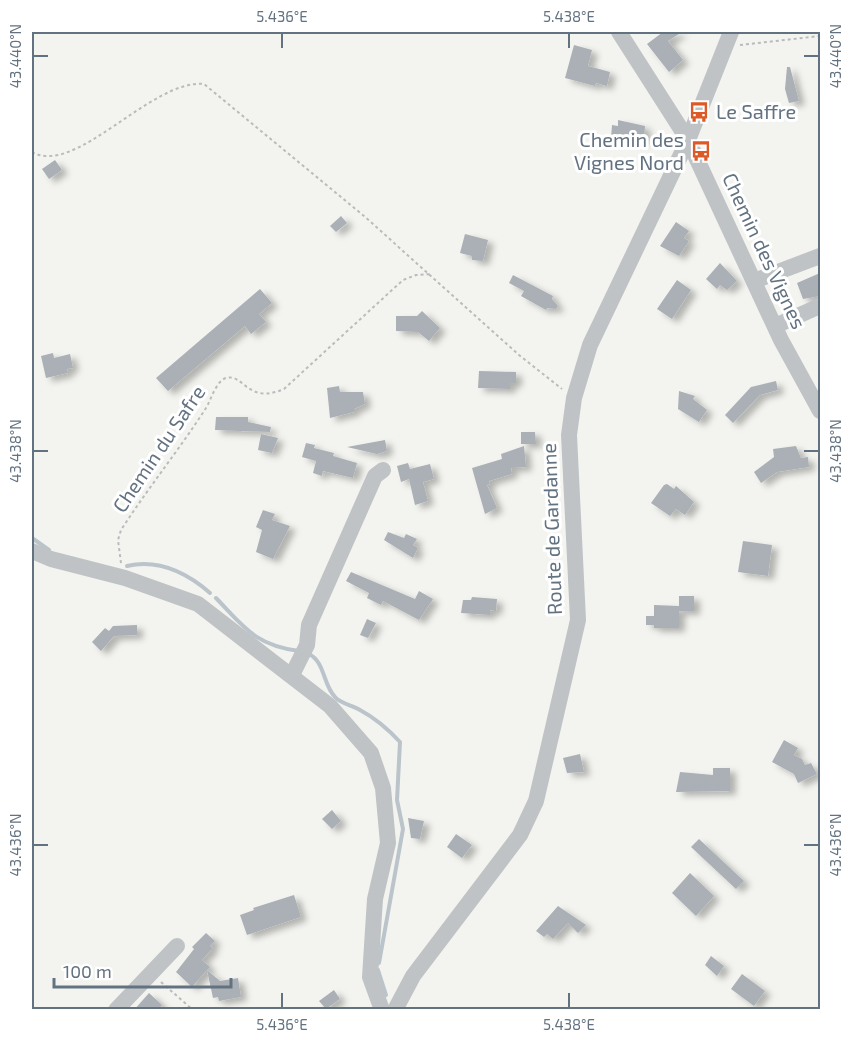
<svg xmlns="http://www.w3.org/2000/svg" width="852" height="1041" font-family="'Exo 2',sans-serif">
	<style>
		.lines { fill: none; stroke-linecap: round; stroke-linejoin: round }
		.stream { stroke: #bac4ca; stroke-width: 4 }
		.building { fill: #aab0b5; filter: url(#shadow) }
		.path { stroke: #b9bbbd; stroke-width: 2; stroke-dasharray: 3 3; stroke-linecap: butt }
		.minor { stroke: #bfc3c6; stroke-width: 16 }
		.ticks { fill: none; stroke: #637280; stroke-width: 2 }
		.labels { text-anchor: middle; stroke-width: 6; stroke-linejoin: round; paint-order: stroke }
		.poi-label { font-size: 20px; fill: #637280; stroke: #fff; text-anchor: start }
		.street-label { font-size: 20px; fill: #637280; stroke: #fff }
		.neatline { fill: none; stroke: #637280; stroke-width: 2 }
		.ticks-label { font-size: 15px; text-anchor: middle; fill: #637280 }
	</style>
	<defs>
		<filter id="shadow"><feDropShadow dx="6" dy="4" stdDeviation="3" flood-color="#0004"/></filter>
	</defs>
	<rect width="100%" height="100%" fill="#f3f4ef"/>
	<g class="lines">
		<g class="stream">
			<path d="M 32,538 L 49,550"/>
			<path d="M 127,566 C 158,559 187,573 210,593"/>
			<path d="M 216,598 C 245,628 255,645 299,651"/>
			<path d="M 309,654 C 325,662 323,685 335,697 C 341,704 352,705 360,710 C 375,718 388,729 400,742 L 397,800 L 403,829 L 379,963"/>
			<path d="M 378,970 L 386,995"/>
		</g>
	</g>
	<g class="building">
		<path d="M 663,32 L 682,32 L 668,41 L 683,60 L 669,72 L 647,44 Z"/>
		<path d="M 574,45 L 592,50 L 588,66 L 610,72 L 607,86 L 596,83 L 595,86 L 565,78 Z"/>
		<path d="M 787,67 L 790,67 L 799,101 L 789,103 L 785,89 Z"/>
		<path d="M 618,120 L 645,126 L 644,141 L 611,138 L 612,125 L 618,126 Z"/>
		<path d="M 55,160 L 62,170 L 49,179 L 42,169 Z"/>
		<path d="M 341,216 L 347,223 L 336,232 L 330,226 Z"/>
		<path d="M 676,222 L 689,231 L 684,238 L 689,241 L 679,256 L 660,246 Z"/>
		<path d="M 465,234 L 488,240 L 483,261 L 472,260 L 472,256 L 460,253 Z"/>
		<path d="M 720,263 L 737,281 L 727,290 L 720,285 L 717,289 L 706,279 Z"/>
		<path d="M 820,273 L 820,288 L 818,289 L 820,296 L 803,299 L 797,283 Z"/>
		<path d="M 513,275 L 553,296 L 552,299 L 558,306 L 556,309 L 547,308 L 546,310 L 521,296 L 524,291 L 509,283 Z"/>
		<path d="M 677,280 L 691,290 L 672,319 L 657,309 Z"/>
		<path d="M 260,289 L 272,303 L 259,314 L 266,322 L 251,334 L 245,326 L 168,391 L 156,378 Z"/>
		<path d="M 422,311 L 440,328 L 429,341 L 418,332 L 396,331 L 396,316 L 417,316 Z"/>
		<path d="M 53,353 L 54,358 L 70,354 L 73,368 L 67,369 L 68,373 L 46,378 L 41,356 Z"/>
		<path d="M 479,371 L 516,372 L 516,383 L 510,383 L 510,389 L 478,388 Z"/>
		<path d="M 776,381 L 778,390 L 760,395 L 733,423 L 725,415 L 751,387 Z"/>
		<path d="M 339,386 L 340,392 L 363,392 L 365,404 L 354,409 L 354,412 L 330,418 L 327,388 Z"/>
		<path d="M 679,391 L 695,396 L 693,399 L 707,410 L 699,422 L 678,409 Z"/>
		<path d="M 216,417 L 248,417 L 248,422 L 271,427 L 270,432 L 215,430 Z"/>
		<path d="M 521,432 L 535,432 L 536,444 L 521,444 Z"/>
		<path d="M 261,434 L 278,438 L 272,453 L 258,450 Z"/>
		<path d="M 385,440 L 387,451 L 377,454 L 347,447 Z"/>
		<path d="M 306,443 L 315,445 L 314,448 L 334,453 L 333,456 L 357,463 L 353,478 L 323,471 L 322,476 L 313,473 L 316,461 L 302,457 Z"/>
		<path d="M 524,446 L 526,467 L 511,468 L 512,474 L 489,481 L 490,484 L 487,485 L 497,508 L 485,514 L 472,468 L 502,459 L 501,454 Z"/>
		<path d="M 796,446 L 801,458 L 808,457 L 809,467 L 777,472 L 761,483 L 754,472 L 774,457 L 773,449 Z"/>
		<path d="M 408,463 L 410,469 L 430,464 L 434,479 L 423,482 L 428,501 L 415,505 L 409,479 L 401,482 L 397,466 Z"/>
		<path d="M 667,484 L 674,489 L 676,486 L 694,502 L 685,515 L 676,509 L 670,516 L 651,503 L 664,485 Z"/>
		<path d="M 263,510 L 275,514 L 272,520 L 290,526 L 273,559 L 256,552 L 262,530 L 256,527 Z"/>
		<path d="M 388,532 L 404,538 L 406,534 L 417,539 L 413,545 L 418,548 L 413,558 L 384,540 Z"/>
		<path d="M 743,541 L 772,545 L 768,576 L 738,572 Z"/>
		<path d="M 351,572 L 415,599 L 419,591 L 433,599 L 419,620 L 383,601 L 381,605 L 367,598 L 369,593 L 346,581 Z"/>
		<path d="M 679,596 L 694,596 L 694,611 L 679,611 L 679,628 L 654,628 L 654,625 L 646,625 L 646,616 L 654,616 L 654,605 L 679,606 Z"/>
		<path d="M 472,597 L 497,599 L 496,611 L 490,610 L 490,615 L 461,613 L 463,600 L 471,600 Z"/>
		<path d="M 367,619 L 376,623 L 368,638 L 360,635 Z"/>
		<path d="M 137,625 L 137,635 L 114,636 L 101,651 L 92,642 L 105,628 L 109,631 L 113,626 Z"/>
		<path d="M 784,740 L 798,748 L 794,755 L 802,759 L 805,765 L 811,763 L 817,774 L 798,783 L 794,774 L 772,762 Z"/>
		<path d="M 580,754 L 584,772 L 567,773 L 563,758 Z"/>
		<path d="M 713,768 L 730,768 L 730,791 L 676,792 L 680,772 L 713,775 Z"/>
		<path d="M 332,810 L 341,821 L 332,829 L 322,819 Z"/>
		<path d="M 408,818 L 424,821 L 420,839 L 411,838 Z"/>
		<path d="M 456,834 L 472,845 L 462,858 L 447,847 Z"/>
		<path d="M 699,839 L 744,881 L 736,889 L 691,847 Z"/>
		<path d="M 690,873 L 714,896 L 696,916 L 672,893 Z"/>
		<path d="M 294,895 L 301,917 L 247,935 L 240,915 L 254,910 L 253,908 Z"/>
		<path d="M 558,906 L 586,925 L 578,933 L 568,923 L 553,939 L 547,934 L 544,937 L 536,931 Z"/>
		<path d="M 206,933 L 215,941 L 210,946 L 213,948 L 202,960 L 210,967 L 207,970 L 220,981 L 238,978 L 241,997 L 219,1001 L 218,997 L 213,998 L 207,970 L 192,987 L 176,972 L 194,949 L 192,947 Z"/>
		<path d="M 711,956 L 724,966 L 717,976 L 705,965 Z"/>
		<path d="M 742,974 L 765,991 L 754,1006 L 731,989 Z"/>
		<path d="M 334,990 L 340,999 L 326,1009 L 319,1001 Z"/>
		<path d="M 149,993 L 162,1005 L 158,1010 L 134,1010 Z"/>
	</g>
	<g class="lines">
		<g class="path">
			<path d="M 740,45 L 820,36"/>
			<path d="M 32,152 C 76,177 151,79 204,84 L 364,216 L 519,355 L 562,389"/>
			<path d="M 121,563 L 118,540 L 121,530 C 148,488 179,450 206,408 C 211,400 216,381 226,378 C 244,373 247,405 284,389 L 403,280 L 416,275 L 432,274"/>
			<path d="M 161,982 L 193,1010"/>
		</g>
		<g class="minor">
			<path d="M 619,32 L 688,140 L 781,340 L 820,411"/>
			<path d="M 754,281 L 820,256"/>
			<path d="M 775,326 L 820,306"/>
			<path d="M 32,551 L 51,559 L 125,578 L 198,604 L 330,706 L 371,753 L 383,788 L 388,843 L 375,899 L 370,977 L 382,1010"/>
			<path d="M 292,675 L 307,645 L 309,625 L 375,476 L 383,470"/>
			<path d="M 116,1010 L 177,946"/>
			<path d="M 395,1010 L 413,976 L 520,835 L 536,801 L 578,620 L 569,435 L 574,398 L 590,345 L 688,140 L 731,32"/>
		</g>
	</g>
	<path class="ticks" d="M 282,33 L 282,48M 569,33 L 569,48M 33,56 L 48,56M 804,56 L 819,56M 33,451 L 48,451M 804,451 L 819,451M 33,845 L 48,845M 804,845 L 819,845M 282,993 L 282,1008M 569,993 L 569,1008"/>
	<defs>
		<g id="bus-bare" transform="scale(1.62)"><path d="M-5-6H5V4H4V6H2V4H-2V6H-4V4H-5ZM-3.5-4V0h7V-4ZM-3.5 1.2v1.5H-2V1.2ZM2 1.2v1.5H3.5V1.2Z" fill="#dd5926" stroke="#fff" stroke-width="2.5" paint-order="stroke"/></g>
	</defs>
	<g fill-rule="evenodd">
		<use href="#bus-bare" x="699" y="112"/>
		<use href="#bus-bare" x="701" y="151"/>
	</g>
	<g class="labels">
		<g class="poi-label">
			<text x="716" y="119">Le Saffre</text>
			<text x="684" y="147" text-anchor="end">Chemin des<tspan x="684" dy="23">Vignes Nord</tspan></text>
		</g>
		<g class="street-label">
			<text transform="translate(764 251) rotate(65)" y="7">Chemin des Vignes</text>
			<text transform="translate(159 449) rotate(-56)" y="7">Chemin du Safre</text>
			<text transform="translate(552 529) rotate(-92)" y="7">Route de Gardanne</text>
		</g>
	</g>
	<rect width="852" height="1041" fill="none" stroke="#ffffff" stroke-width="66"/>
	<path d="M54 978v9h177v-9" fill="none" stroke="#637280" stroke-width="3"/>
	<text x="63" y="978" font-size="18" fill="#637280" stroke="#ffffff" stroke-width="4.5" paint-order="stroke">100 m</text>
	<rect x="33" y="33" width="786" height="975" class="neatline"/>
	<g class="ticks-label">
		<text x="282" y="22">5.436°E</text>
		<text x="569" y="22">5.438°E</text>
		<text transform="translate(16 56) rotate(-90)" y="5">43.440°N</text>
		<text transform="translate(836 56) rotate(-90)" y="5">43.440°N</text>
		<text transform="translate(16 451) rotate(-90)" y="5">43.438°N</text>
		<text transform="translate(836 451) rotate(-90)" y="5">43.438°N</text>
		<text transform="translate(16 845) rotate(-90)" y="5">43.436°N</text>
		<text transform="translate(836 845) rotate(-90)" y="5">43.436°N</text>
		<text x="282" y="1030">5.436°E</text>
		<text x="569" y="1030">5.438°E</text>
	</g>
</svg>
